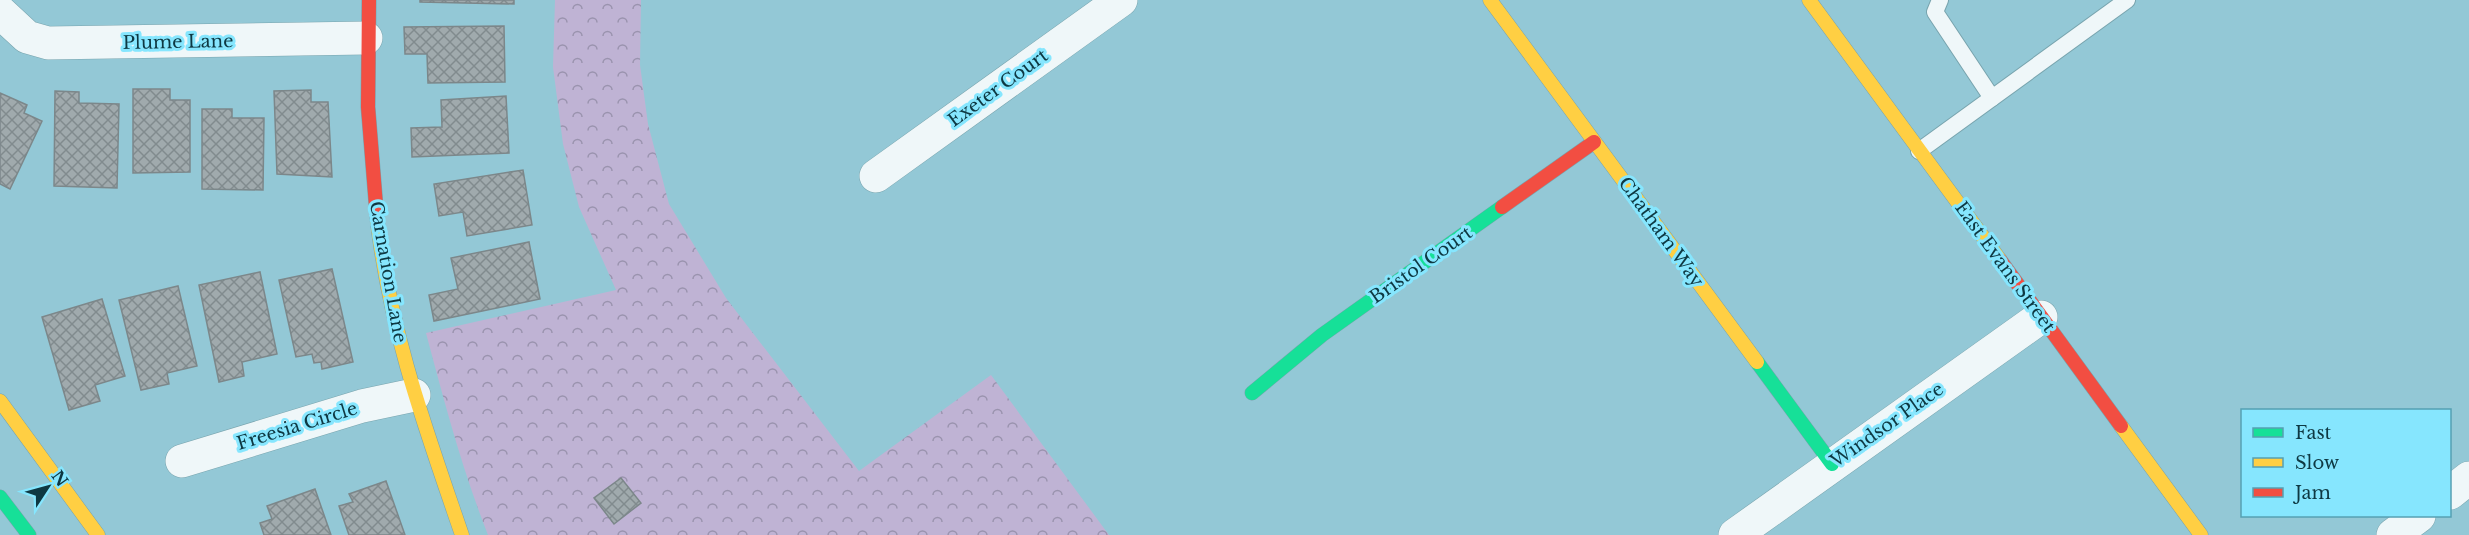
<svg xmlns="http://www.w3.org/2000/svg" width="2469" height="535" font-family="'Libre Baskerville',serif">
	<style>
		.forest { fill: url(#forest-crowns) }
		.building { fill: url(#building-cross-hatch); stroke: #7c878a; stroke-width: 1.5 }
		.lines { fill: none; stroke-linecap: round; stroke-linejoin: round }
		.lane-casing { stroke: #78a4ae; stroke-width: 18 }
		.street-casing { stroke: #78a4ae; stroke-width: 34 }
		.fast-casing { stroke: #78a4ae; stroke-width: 15 }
		.slow-casing { stroke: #78a4ae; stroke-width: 15 }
		.jam-casing { stroke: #78a4ae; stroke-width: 15 }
		.lane { stroke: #eff7f9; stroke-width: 16 }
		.street { stroke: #eff7f9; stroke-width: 33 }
		.fast { stroke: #16e098; stroke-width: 14 }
		.slow { stroke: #ffcf43; stroke-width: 14 }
		.jam { stroke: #f24e42; stroke-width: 14 }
		.labels { text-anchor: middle; stroke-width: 6; stroke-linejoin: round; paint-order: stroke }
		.street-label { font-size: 18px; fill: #0e3842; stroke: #86e6fe }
	</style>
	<defs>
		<pattern id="forest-crowns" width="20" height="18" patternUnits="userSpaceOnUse" patternTransform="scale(1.5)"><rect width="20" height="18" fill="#bfb3d4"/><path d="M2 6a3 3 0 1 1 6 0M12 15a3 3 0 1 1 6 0" fill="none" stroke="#9a93ae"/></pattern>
		<pattern id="building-cross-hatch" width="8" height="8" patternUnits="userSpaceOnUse" patternTransform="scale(1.5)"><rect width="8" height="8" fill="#a0aaad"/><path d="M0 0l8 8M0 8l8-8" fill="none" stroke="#818b8e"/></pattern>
	</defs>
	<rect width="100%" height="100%" fill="#93c8d6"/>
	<path class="forest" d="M 555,0 L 641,0 L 640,65 L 648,124 L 669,204 L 726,298 L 859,471 L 991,375 L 1109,535 L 488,535 C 462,469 444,401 426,333 L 616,290 L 579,207 L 563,144 L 553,67 Z"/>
	<g class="building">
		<path d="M 420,0 L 514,0 L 514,4 L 420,2 Z"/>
		<path d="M 504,26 L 505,82 L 428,83 L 427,54 L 405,54 L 404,27 Z"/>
		<path d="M 133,89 L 170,89 L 170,100 L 190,100 L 190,172 L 133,173 Z"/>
		<path d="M 311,90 L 311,102 L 328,102 L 332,177 L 277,174 L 274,91 Z"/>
		<path d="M 55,91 L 79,92 L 79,103 L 119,104 L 117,188 L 54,186 Z"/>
		<path d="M 0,93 L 27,105 L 24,113 L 42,121 L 10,189 L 0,184 Z"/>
		<path d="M 506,96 L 509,153 L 412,157 L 411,128 L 442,127 L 441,100 Z"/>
		<path d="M 202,109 L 232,109 L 232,118 L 264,118 L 263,190 L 202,189 Z"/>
		<path d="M 523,170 L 532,225 L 467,236 L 463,212 L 439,216 L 434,184 Z"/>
		<path d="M 529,242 L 540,299 L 434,321 L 429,295 L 458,289 L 451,258 Z"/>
		<path d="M 332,269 L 353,362 L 322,369 L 321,362 L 314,363 L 312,354 L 296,357 L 279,280 Z"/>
		<path d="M 260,272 L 277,354 L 242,362 L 244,376 L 219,382 L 199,285 Z"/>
		<path d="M 178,286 L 197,366 L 167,373 L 169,384 L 141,390 L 119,300 Z"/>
		<path d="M 102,299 L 125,376 L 95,385 L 100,401 L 69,410 L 42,317 Z"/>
		<path d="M 621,478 L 641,503 L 614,524 L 594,498 Z"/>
		<path d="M 386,481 L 405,535 L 349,535 L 339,506 L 353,502 L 349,494 Z"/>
		<path d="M 315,489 L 331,535 L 264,535 L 260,523 L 272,519 L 267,506 Z"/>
	</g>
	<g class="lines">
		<g class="lane-casing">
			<g id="lane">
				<path d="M 1940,0 L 1935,12 L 1992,98"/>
				<path d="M 1919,151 L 2127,0"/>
			</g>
		</g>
		<g class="street-casing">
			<g id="street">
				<path d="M 0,12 L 27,37 L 48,43 L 366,38"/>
				<path d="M 876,176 L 1121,0"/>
				<path d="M 182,461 L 362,406 L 414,395"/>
				<path d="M 2450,493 L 2469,478"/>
				<path d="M 1735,535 L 2041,317"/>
				<path d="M 2393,535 L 2419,516"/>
			</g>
		</g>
		<g class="fast-casing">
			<g id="fast">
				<path d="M 1757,362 L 1832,464"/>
				<path d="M 1252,393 L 1322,335 L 1502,207"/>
				<path d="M 0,497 L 29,535"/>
			</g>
		</g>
		<g class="slow-casing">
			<g id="slow">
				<path d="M 1490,0 L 1757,362"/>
				<path d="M 1809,0 L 2000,260"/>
				<path d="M 377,218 C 390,332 425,427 462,535"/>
				<path d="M 0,401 L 98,535"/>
				<path d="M 2121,426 L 2201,535"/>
			</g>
		</g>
		<g class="jam-casing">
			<g id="jam">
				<path d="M 369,0 L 368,107 L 377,218"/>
				<path d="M 1502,207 L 1594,142"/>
				<path d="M 2000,260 L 2121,426"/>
			</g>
		</g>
		<use href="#lane" class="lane"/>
		<use href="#street" class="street"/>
		<use href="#fast" class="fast"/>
		<use href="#slow" class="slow"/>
		<use href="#jam" class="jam"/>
	</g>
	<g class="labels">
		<g class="street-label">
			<text transform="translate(178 42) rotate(-1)" y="6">Plume Lane</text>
			<text transform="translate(998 88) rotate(-36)" y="6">Exeter Court</text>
			<text transform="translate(1661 232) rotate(54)" y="6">Chatham Way</text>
			<text transform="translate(1421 265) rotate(-35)" y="6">Bristol Court</text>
			<text transform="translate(2005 267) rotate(54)" y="6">East Evans Street</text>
			<text transform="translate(388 272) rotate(80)" y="6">Carnation Lane</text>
			<text transform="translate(1887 425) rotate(-35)" y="6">Windsor Place</text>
			<text transform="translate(297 426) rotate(-17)" y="6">Freesia Circle</text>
		</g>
	</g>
	<rect x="2241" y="409" width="210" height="108" fill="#86e6fe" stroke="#56a0b3" stroke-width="1.5"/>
	<rect x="2253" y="428" width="30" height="9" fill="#16e098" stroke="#56a0b3" stroke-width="1.5"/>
	<text x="2295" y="439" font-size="18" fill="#0e3842">Fast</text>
	<rect x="2253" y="458" width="30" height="9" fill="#ffcf43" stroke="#56a0b3" stroke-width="1.5"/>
	<text x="2295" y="469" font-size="18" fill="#0e3842">Slow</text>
	<rect x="2253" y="488" width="30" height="9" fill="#f24e42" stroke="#56a0b3" stroke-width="1.5"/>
	<text x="2295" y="499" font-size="18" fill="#0e3842">Jam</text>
	<g transform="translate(48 487) rotate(54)" stroke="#86e6fe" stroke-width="4.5" paint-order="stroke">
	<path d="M0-4.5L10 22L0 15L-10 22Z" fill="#0e3842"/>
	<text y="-9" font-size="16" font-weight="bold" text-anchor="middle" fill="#0e3842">N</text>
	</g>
</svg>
